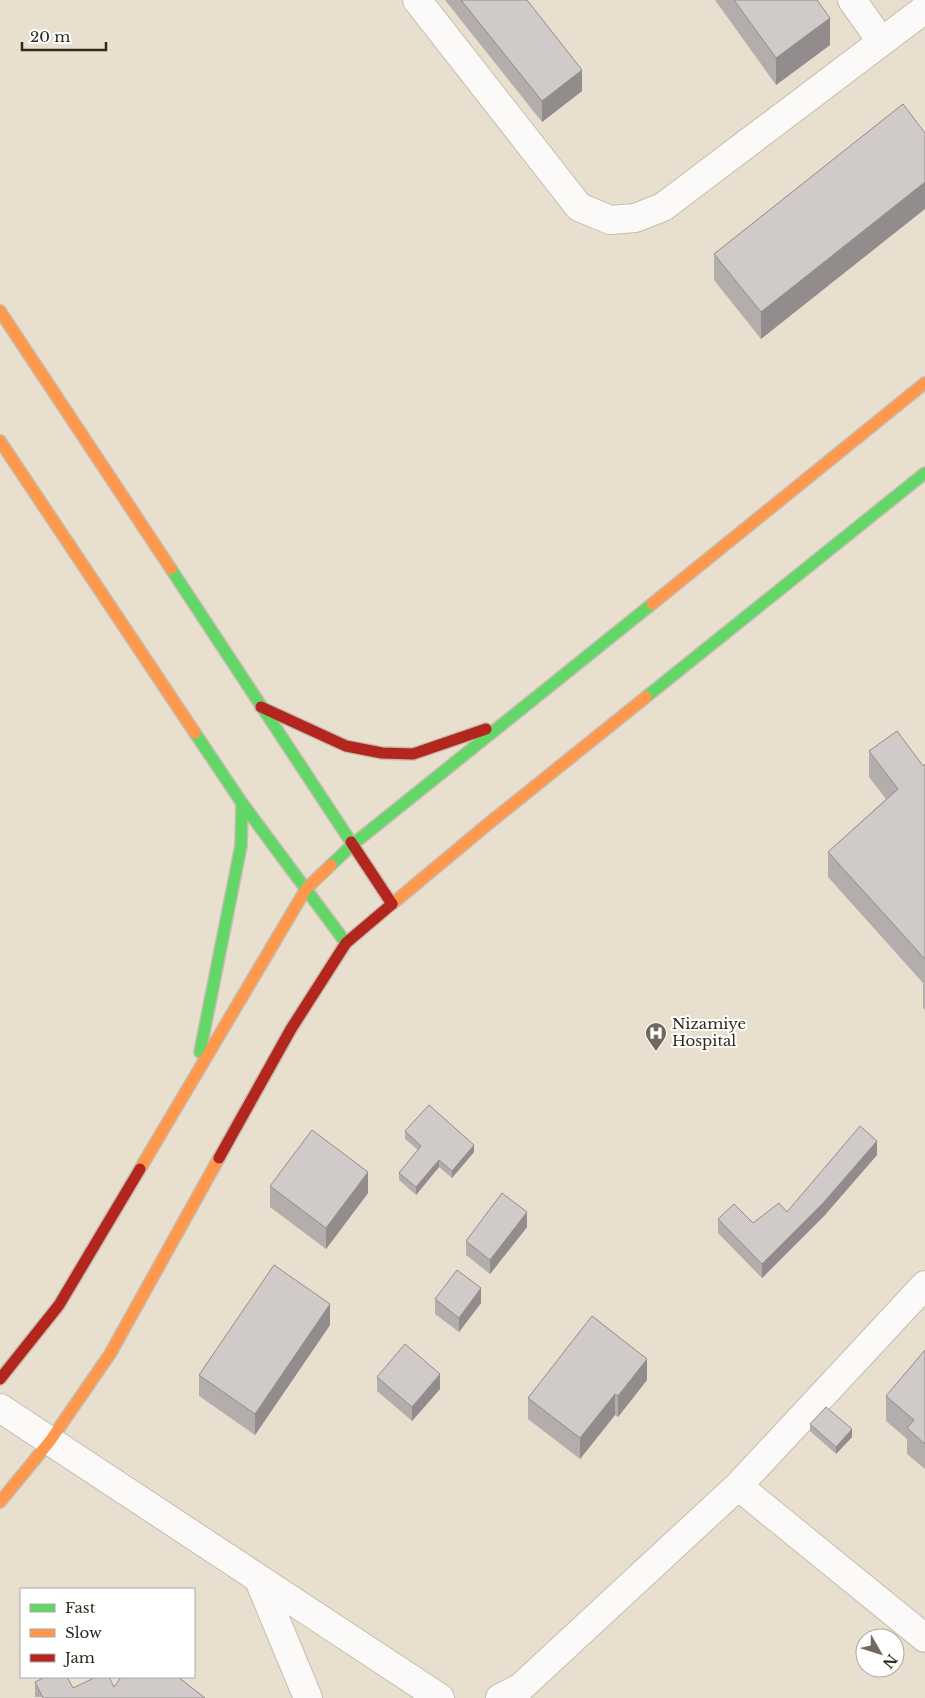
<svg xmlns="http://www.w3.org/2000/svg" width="925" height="1698" font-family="'Libre Baskerville',serif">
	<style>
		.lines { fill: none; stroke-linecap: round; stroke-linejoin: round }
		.street-casing { stroke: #c5bdaf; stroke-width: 30 }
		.fast-casing { stroke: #c5bdaf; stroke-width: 14 }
		.slow-casing { stroke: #c5bdaf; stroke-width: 14 }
		.jam-casing { stroke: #c5bdaf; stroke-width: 14 }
		.street { stroke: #fcfaf8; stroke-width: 28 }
		.fast { stroke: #63d668; stroke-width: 11 }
		.slow { stroke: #ff974d; stroke-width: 11 }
		.jam { stroke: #b3261e; stroke-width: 11 }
		.wall { fill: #b3aeac }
		.shaded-wall { fill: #928d8c }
		.building { fill: #d0cac8; stroke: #928d8c }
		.labels { text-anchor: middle; stroke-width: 4; stroke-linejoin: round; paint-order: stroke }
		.poi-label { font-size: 15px; fill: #30291d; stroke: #fff; text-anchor: start }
	</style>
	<rect width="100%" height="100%" fill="#e9dfce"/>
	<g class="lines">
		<g class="street-casing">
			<g id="street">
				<path d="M 417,0 L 579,207 L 610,220 L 635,218 L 663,207 L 925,9"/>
				<path d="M 852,0 L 881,41"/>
				<path d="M 0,1408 L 440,1698"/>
				<path d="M 738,1486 L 925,1285"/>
				<path d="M 259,1580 L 308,1698"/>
				<path d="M 500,1698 L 520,1688 L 738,1486 L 925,1638"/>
			</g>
		</g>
		<g class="fast-casing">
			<g id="fast">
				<path d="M 171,569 L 351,842"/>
				<path d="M 646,697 L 925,473"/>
				<path d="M 195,733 L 242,803 L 346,943"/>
				<path d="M 331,865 L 352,845 L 652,604"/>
				<path d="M 200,1052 L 241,846 L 242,803"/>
			</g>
		</g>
		<g class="slow-casing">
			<g id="slow">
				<path d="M 0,311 L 171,569"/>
				<path d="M 0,441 L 195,733"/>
				<path d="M 652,604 L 925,383"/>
				<path d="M 392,904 L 488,824 L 646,697"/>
				<path d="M 140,1169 L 306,889 L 331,865"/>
				<path d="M 0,1502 L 50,1441 L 110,1354 L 219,1158"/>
			</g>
		</g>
		<g class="jam-casing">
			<g id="jam">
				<path d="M 261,707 L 346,746 L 382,753 L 413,754 L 486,729"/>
				<path d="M 351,842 L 392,904"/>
				<path d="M 219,1158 L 291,1029 L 346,943 L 392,904"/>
				<path d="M 0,1379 L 59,1305 L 140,1169"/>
			</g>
		</g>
		<use href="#street" class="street"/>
		<use href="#fast" class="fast"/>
		<use href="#slow" class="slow"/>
		<use href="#jam" class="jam"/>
	</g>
	<g class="wall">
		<path d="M 445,0 L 527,0 L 582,91 L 542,122 Z"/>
		<path d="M 715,0 L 817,0 L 830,45 L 776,85 Z"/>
		<path d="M 903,104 L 761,339 L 714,280 L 714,254 Z"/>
		<path d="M 869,751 L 923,766 L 925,764 L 925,1010 L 923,1008 L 923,983 L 828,877 L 828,852 L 886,799 L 869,777 Z"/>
		<path d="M 405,1131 L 474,1152 L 452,1178 L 439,1167 L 416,1195 L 399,1180 L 399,1173 L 418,1150 L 405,1139 Z"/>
		<path d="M 877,1155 L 824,1216 L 762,1278 L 718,1233 L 718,1219 L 753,1223 L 787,1212 Z"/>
		<path d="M 270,1186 L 368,1193 L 326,1249 L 270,1207 Z"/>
		<path d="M 527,1227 L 490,1274 L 466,1255 L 466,1241 Z"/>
		<path d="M 435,1299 L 481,1303 L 459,1332 L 435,1314 Z"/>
		<path d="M 330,1325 L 255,1435 L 199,1396 L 199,1375 Z"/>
		<path d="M 925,1350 L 925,1469 L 907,1454 L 907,1439 L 886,1421 L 886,1396 Z"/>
		<path d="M 377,1377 L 440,1389 L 412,1421 L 377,1391 Z"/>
		<path d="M 647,1380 L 618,1417 L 615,1415 L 580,1459 L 528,1419 L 528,1398 Z"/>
		<path d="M 810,1424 L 852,1437 L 836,1454 L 810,1431 Z"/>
		<path d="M 180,1677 L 180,1678 L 205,1698 L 35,1697 L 35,1682 L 73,1688 L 114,1687 Z"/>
	</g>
	<g class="shaded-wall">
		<path d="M 830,18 L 830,45 L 776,85 L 776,58 Z"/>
		<path d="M 582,70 L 582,91 L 542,122 L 542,101 Z"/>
		<path d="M 925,182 L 925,209 L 761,339 L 761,312 Z"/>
		<path d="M 877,1141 L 877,1155 L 824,1216 L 762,1278 L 762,1264 Z"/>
		<path d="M 474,1145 L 474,1152 L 452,1178 L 452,1171 Z"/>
		<path d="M 439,1160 L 439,1167 L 416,1195 L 416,1187 Z"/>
		<path d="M 368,1172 L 368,1193 L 326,1249 L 326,1228 Z"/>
		<path d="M 527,1212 L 527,1227 L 490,1274 L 490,1260 Z"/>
		<path d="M 481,1288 L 481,1303 L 459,1332 L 459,1318 Z"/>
		<path d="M 330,1304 L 330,1325 L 255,1435 L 255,1414 Z"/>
		<path d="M 647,1359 L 647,1380 L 618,1417 L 618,1396 Z"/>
		<path d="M 440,1374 L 440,1389 L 412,1421 L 412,1407 Z"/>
		<path d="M 615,1394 L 615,1415 L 580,1459 L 580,1438 Z"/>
		<path d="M 852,1429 L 852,1437 L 836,1454 L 836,1447 Z"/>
	</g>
	<g class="building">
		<path d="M 461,0 L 527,0 L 582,70 L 542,101 Z"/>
		<path d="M 734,0 L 817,0 L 830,18 L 776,58 Z"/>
		<path d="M 903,104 L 925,133 L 925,182 L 761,312 L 714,254 Z"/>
		<path d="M 897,731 L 923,766 L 925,764 L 925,959 L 828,852 L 898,789 L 869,751 Z"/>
		<path d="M 429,1105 L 474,1145 L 452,1171 L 439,1160 L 416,1187 L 399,1173 L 421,1146 L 405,1131 Z"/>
		<path d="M 860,1126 L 877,1141 L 824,1202 L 762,1264 L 718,1219 L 734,1204 L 753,1223 L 779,1203 L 787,1212 Z"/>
		<path d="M 312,1130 L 368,1172 L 326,1228 L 270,1186 Z"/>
		<path d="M 502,1193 L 527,1212 L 490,1260 L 466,1241 Z"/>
		<path d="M 274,1265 L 330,1304 L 255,1414 L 199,1375 Z"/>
		<path d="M 457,1270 L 481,1288 L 459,1318 L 435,1299 Z"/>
		<path d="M 592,1316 L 647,1359 L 618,1396 L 615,1394 L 580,1438 L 528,1398 Z"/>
		<path d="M 405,1344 L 440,1374 L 412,1407 L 377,1377 Z"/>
		<path d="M 925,1350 L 925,1444 L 907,1428 L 914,1420 L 886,1396 Z"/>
		<path d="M 826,1407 L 852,1429 L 836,1447 L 810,1424 Z"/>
		<path d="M 45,1677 L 67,1677 L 73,1688 L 96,1677 L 109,1677 L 114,1687 L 121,1677 L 178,1677 L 205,1698 L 43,1698 L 35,1682 Z"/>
	</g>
	<defs>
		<g id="hospital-pin" transform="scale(1.125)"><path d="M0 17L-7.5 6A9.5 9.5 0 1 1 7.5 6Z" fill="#71695b" stroke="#fff"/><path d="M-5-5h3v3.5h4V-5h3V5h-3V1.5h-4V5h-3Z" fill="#fff"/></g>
	</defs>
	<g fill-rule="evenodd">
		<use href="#hospital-pin" x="656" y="1033"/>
	</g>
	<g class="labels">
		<g class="poi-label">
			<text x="672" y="1029">Nizamiye<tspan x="672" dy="17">Hospital</tspan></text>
		</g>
	</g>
	<rect x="20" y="1588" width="175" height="90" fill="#ffffff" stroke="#aca9a5"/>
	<rect x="30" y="1604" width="25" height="8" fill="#63d668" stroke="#aca9a5"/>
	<text x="65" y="1613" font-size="15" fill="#30291d">Fast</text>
	<rect x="30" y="1629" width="25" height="8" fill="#ff974d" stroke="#aca9a5"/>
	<text x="65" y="1638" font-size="15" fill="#30291d">Slow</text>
	<rect x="30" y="1654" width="25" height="8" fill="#b3261e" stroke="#aca9a5"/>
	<text x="65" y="1663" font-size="15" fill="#30291d">Jam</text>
	<g transform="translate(880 1653) rotate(129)"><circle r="24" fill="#ffffff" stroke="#aca9a5"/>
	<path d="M0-4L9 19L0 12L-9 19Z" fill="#71695b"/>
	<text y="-8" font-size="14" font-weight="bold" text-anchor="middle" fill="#30291d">N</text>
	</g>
	<path d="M22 42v8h84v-8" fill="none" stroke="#30291d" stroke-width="2.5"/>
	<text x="30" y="42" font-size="15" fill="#30291d" stroke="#ffffff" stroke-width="4" paint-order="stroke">20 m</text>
</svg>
